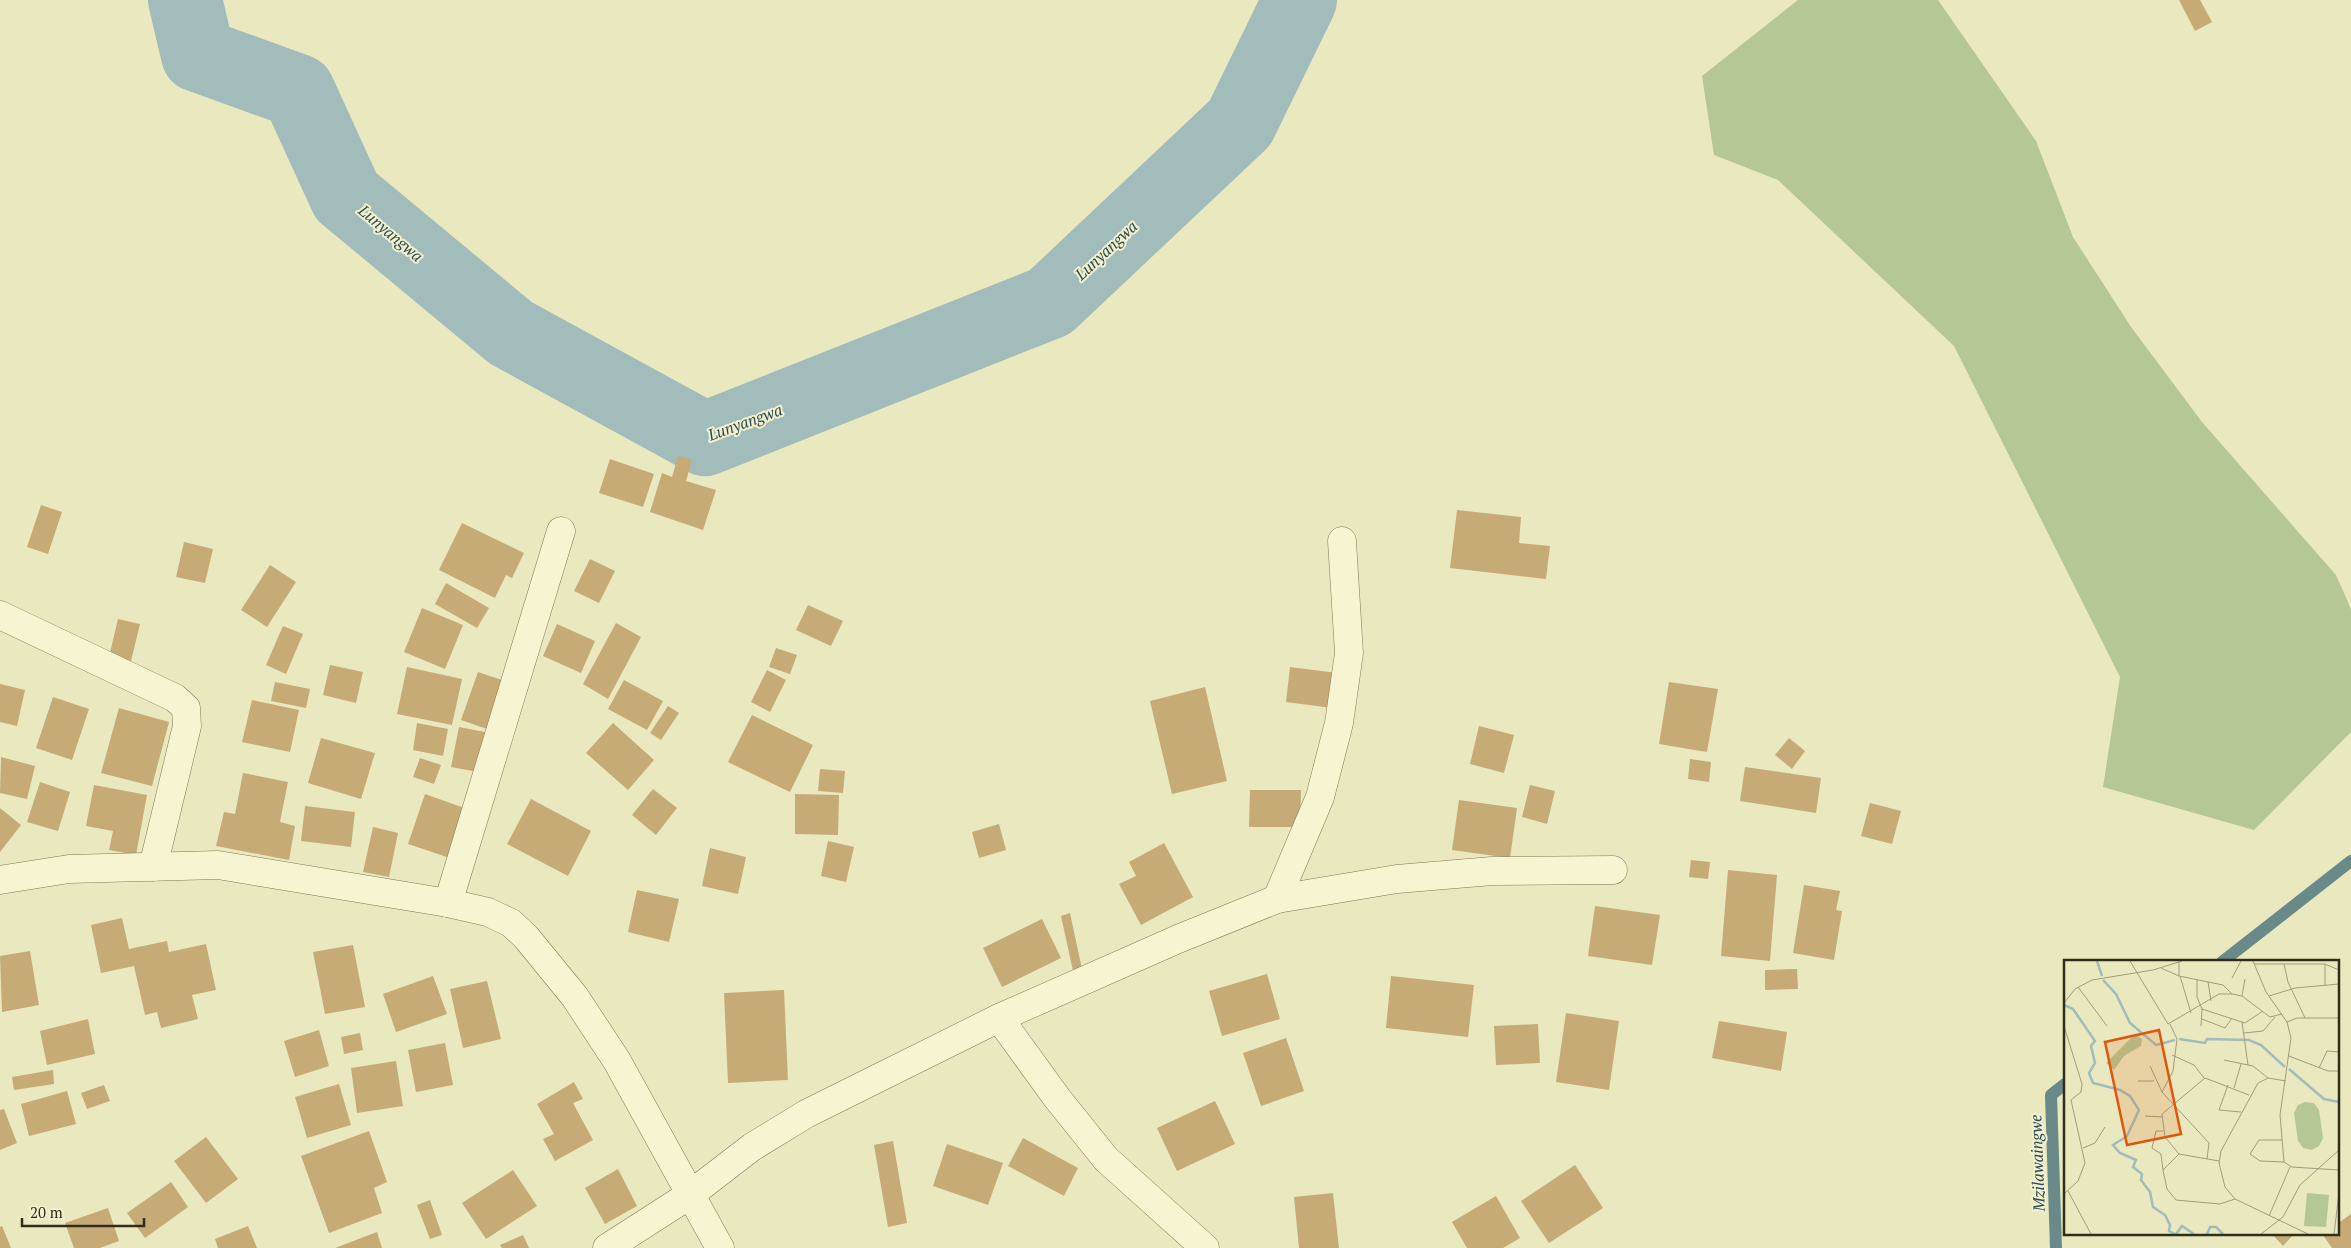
<svg xmlns="http://www.w3.org/2000/svg" width="2351" height="1248" font-family="'PT Serif',serif">
	<style>
		.green { fill: #b5c794 }
		.lines { fill: none; stroke-linecap: round; stroke-linejoin: round }
		.stream { stroke: #6a8989; stroke-width: 12 }
		.river { stroke: #a2bcbb; stroke-width: 74 }
		.building { fill: #c6ab77 }
		.minor-casing { stroke: #817859; stroke-width: 29 }
		.minor { stroke: #f6f4d1; stroke-width: 28 }
		.labels { text-anchor: middle; stroke-width: 4; stroke-linejoin: round; paint-order: stroke }
		.water-label { font-size: 16px; font-style: italic; fill: #2c4a51; stroke: #f2f0ce }
		.inset-river { fill: none; stroke: #a2bcbb; stroke-width: 2.5 }
		.inset-road { fill: none; stroke: #a09d7e; stroke-width: 1 }
		.view { fill: #df570d; fill-opacity: 0.15; stroke: #df570d; stroke-width: 2.5 }
		.inset-edge { fill: none; stroke: #322c1c; stroke-width: 2.5 }
	</style>
	<rect width="100%" height="100%" fill="#eae8bf"/>
	<path class="green" d="M 1798,0 L 1938,0 L 2036,141 L 2073,237 L 2131,327 L 2202,422 L 2336,575 L 2351,609 L 2351,732 L 2254,830 L 2103,787 L 2120,677 L 1954,346 L 1778,180 L 1714,155 L 1702,76 Z"/>
	<g class="lines">
		<g class="stream">
			<path d="M 2222,962 L 2351,861"/>
			<path d="M 2056,1248 L 2051,1095 L 2065,1084"/>
		</g>
		<path class="river" d="M 185,0 L 198,55 L 298,91 L 346,196 L 511,333 L 705,439 L 1050,302 L 1240,123 L 1300,0"/>
	</g>
	<g class="building">
		<path d="M 2179,0 L 2200,0 L 2212,22 L 2195,31 Z"/>
		<path d="M 678,456 L 692,460 L 686,481 L 716,490 L 703,530 L 650,512 L 662,473 L 672,477 Z"/>
		<path d="M 610,459 L 654,474 L 643,507 L 599,493 Z"/>
		<path d="M 41,505 L 62,512 L 48,554 L 27,547 Z"/>
		<path d="M 1457,510 L 1521,517 L 1519,543 L 1550,546 L 1546,579 L 1450,568 Z"/>
		<path d="M 462,523 L 524,553 L 512,578 L 506,575 L 495,598 L 439,570 Z"/>
		<path d="M 184,542 L 213,549 L 205,583 L 176,577 Z"/>
		<path d="M 590,559 L 615,571 L 599,603 L 574,591 Z"/>
		<path d="M 270,565 L 296,582 L 267,627 L 241,610 Z"/>
		<path d="M 446,583 L 489,608 L 477,628 L 435,604 Z"/>
		<path d="M 808,605 L 843,621 L 831,646 L 796,630 Z"/>
		<path d="M 422,608 L 463,625 L 445,669 L 404,652 Z"/>
		<path d="M 118,619 L 140,624 L 131,661 L 109,657 Z"/>
		<path d="M 616,623 L 641,637 L 608,699 L 583,684 Z"/>
		<path d="M 557,624 L 595,641 L 581,673 L 543,656 Z"/>
		<path d="M 283,626 L 303,634 L 286,674 L 266,665 Z"/>
		<path d="M 776,648 L 797,655 L 790,674 L 769,667 Z"/>
		<path d="M 330,665 L 363,672 L 356,703 L 323,695 Z"/>
		<path d="M 407,667 L 462,679 L 452,725 L 397,714 Z"/>
		<path d="M 1290,667 L 1337,673 L 1332,708 L 1286,702 Z"/>
		<path d="M 767,670 L 786,680 L 770,712 L 751,702 Z"/>
		<path d="M 478,672 L 505,681 L 487,729 L 461,720 Z"/>
		<path d="M 624,680 L 663,701 L 647,730 L 608,709 Z"/>
		<path d="M 275,682 L 310,689 L 306,708 L 271,701 Z"/>
		<path d="M 1669,682 L 1718,689 L 1707,752 L 1659,744 Z"/>
		<path d="M 0,684 L 25,690 L 17,726 L 0,722 Z"/>
		<path d="M 1205,687 L 1227,781 L 1172,794 L 1150,701 Z"/>
		<path d="M 53,697 L 89,709 L 72,760 L 36,748 Z"/>
		<path d="M 252,700 L 299,710 L 290,752 L 242,742 Z"/>
		<path d="M 668,706 L 679,713 L 661,740 L 650,733 Z"/>
		<path d="M 119,708 L 169,722 L 152,786 L 101,773 Z"/>
		<path d="M 752,715 L 813,745 L 790,792 L 728,762 Z"/>
		<path d="M 417,723 L 448,729 L 443,756 L 413,750 Z"/>
		<path d="M 613,723 L 654,760 L 628,790 L 586,753 Z"/>
		<path d="M 1479,726 L 1514,735 L 1504,773 L 1470,764 Z"/>
		<path d="M 459,727 L 485,732 L 478,772 L 451,767 Z"/>
		<path d="M 321,738 L 375,753 L 361,799 L 308,783 Z"/>
		<path d="M 1789,738 L 1805,751 L 1792,769 L 1775,755 Z"/>
		<path d="M 1,757 L 35,766 L 27,799 L 0,793 Z"/>
		<path d="M 420,758 L 441,765 L 434,784 L 413,777 Z"/>
		<path d="M 1690,759 L 1711,762 L 1709,782 L 1688,779 Z"/>
		<path d="M 1745,767 L 1821,778 L 1816,813 L 1740,801 Z"/>
		<path d="M 820,769 L 845,771 L 843,793 L 818,791 Z"/>
		<path d="M 243,773 L 288,782 L 280,822 L 295,826 L 289,860 L 216,846 L 224,812 L 235,814 Z"/>
		<path d="M 40,782 L 70,792 L 58,831 L 27,822 Z"/>
		<path d="M 94,785 L 147,795 L 136,855 L 109,850 L 113,831 L 86,826 Z"/>
		<path d="M 1530,785 L 1555,791 L 1547,824 L 1522,817 Z"/>
		<path d="M 653,789 L 677,808 L 656,835 L 632,815 Z"/>
		<path d="M 1250,790 L 1301,790 L 1300,827 L 1249,827 Z"/>
		<path d="M 425,794 L 470,810 L 453,859 L 408,844 Z"/>
		<path d="M 795,794 L 839,795 L 838,835 L 795,834 Z"/>
		<path d="M 531,799 L 591,831 L 568,876 L 507,844 Z"/>
		<path d="M 1459,800 L 1517,808 L 1510,858 L 1452,850 Z"/>
		<path d="M 1870,803 L 1901,811 L 1892,844 L 1861,836 Z"/>
		<path d="M 305,806 L 355,812 L 351,847 L 301,841 Z"/>
		<path d="M 0,808 L 21,825 L 0,852 Z"/>
		<path d="M 999,824 L 1006,850 L 979,858 L 972,832 Z"/>
		<path d="M 373,827 L 398,833 L 389,877 L 363,872 Z"/>
		<path d="M 828,841 L 854,847 L 846,882 L 821,876 Z"/>
		<path d="M 1164,843 L 1193,897 L 1141,925 L 1119,884 L 1136,876 L 1129,862 Z"/>
		<path d="M 710,848 L 746,857 L 738,894 L 702,886 Z"/>
		<path d="M 1691,860 L 1710,862 L 1708,879 L 1689,877 Z"/>
		<path d="M 1728,870 L 1777,875 L 1770,961 L 1721,956 Z"/>
		<path d="M 1804,885 L 1840,891 L 1836,910 L 1842,911 L 1834,960 L 1793,953 Z"/>
		<path d="M 637,890 L 679,899 L 669,942 L 628,932 Z"/>
		<path d="M 1595,906 L 1660,915 L 1652,965 L 1588,956 Z"/>
		<path d="M 1070,913 L 1082,969 L 1073,971 L 1061,916 Z"/>
		<path d="M 122,918 L 129,949 L 167,941 L 169,952 L 206,944 L 216,990 L 192,995 L 198,1019 L 161,1028 L 157,1012 L 145,1015 L 134,966 L 101,973 L 91,925 Z"/>
		<path d="M 1042,919 L 1061,958 L 1002,987 L 983,948 Z"/>
		<path d="M 353,945 L 365,1007 L 325,1014 L 313,952 Z"/>
		<path d="M 30,951 L 39,1005 L 2,1012 L 0,956 Z"/>
		<path d="M 1797,969 L 1798,989 L 1765,990 L 1765,970 Z"/>
		<path d="M 1267,974 L 1280,1019 L 1222,1036 L 1209,991 Z"/>
		<path d="M 433,976 L 447,1014 L 396,1032 L 383,994 Z"/>
		<path d="M 1391,976 L 1474,985 L 1468,1037 L 1386,1028 Z"/>
		<path d="M 487,981 L 501,1039 L 463,1048 L 450,989 Z"/>
		<path d="M 784,990 L 788,1080 L 728,1083 L 724,993 Z"/>
		<path d="M 1566,1013 L 1619,1021 L 1609,1090 L 1556,1082 Z"/>
		<path d="M 88,1019 L 95,1054 L 47,1065 L 40,1031 Z"/>
		<path d="M 1719,1021 L 1787,1032 L 1781,1071 L 1712,1058 Z"/>
		<path d="M 1538,1024 L 1540,1063 L 1496,1065 L 1494,1026 Z"/>
		<path d="M 319,1030 L 329,1066 L 295,1077 L 284,1041 Z"/>
		<path d="M 360,1033 L 363,1050 L 344,1054 L 341,1037 Z"/>
		<path d="M 1286,1038 L 1304,1091 L 1261,1106 L 1243,1053 Z"/>
		<path d="M 445,1043 L 453,1085 L 416,1092 L 408,1050 Z"/>
		<path d="M 396,1061 L 403,1106 L 357,1113 L 351,1068 Z"/>
		<path d="M 53,1070 L 54,1084 L 14,1090 L 12,1077 Z"/>
		<path d="M 574,1082 L 583,1099 L 573,1103 L 593,1140 L 555,1161 L 543,1139 L 554,1134 L 537,1104 Z"/>
		<path d="M 339,1084 L 351,1125 L 307,1138 L 295,1097 Z"/>
		<path d="M 104,1085 L 110,1101 L 87,1109 L 81,1093 Z"/>
		<path d="M 67,1091 L 76,1124 L 29,1136 L 21,1104 Z"/>
		<path d="M 1215,1101 L 1235,1144 L 1177,1171 L 1157,1128 Z"/>
		<path d="M 4,1109 L 17,1143 L 0,1150 L 0,1110 Z"/>
		<path d="M 369,1131 L 387,1182 L 374,1188 L 382,1213 L 329,1233 L 301,1156 Z"/>
		<path d="M 206,1137 L 238,1179 L 206,1203 L 174,1161 Z"/>
		<path d="M 1023,1138 L 1078,1168 L 1064,1196 L 1008,1166 Z"/>
		<path d="M 893,1141 L 907,1223 L 888,1227 L 874,1145 Z"/>
		<path d="M 947,1144 L 1003,1163 L 988,1205 L 933,1186 Z"/>
		<path d="M 1575,1165 L 1603,1208 L 1549,1243 L 1521,1201 Z"/>
		<path d="M 618,1169 L 637,1206 L 605,1224 L 585,1188 Z"/>
		<path d="M 513,1170 L 537,1206 L 486,1239 L 462,1203 Z"/>
		<path d="M 171,1182 L 188,1207 L 145,1238 L 127,1213 Z"/>
		<path d="M 1333,1193 L 1339,1248 L 1299,1248 L 1294,1197 Z"/>
		<path d="M 1496,1196 L 1520,1238 L 1503,1248 L 1467,1248 L 1452,1222 Z"/>
		<path d="M 430,1200 L 442,1235 L 430,1239 L 417,1205 Z"/>
		<path d="M 108,1208 L 119,1241 L 100,1248 L 74,1248 L 65,1223 Z"/>
		<path d="M 2351,1214 L 2351,1248 L 2332,1248 L 2323,1235 L 2337,1234 L 2337,1224 Z"/>
		<path d="M 2,1226 L 11,1248 L 0,1248 L 0,1227 Z"/>
		<path d="M 248,1226 L 257,1248 L 218,1248 L 215,1239 Z"/>
		<path d="M 377,1232 L 382,1248 L 335,1248 Z"/>
		<path d="M 2272,1234 L 2294,1234 L 2283,1246 Z"/>
		<path d="M 523,1235 L 529,1248 L 502,1248 L 500,1245 Z"/>
	</g>
	<g class="lines">
		<g class="minor-casing">
			<g id="minor">
				<path d="M 0,615 L 175,698 L 186,708 L 187,726 L 153,867"/>
				<path d="M 0,880 L 69,869 L 218,865 L 448,903 L 488,912 L 511,923 L 526,937 L 575,997 L 617,1061 L 720,1248"/>
				<path d="M 1277,899 L 1320,797 L 1339,723 L 1349,653 L 1342,541"/>
				<path d="M 448,903 L 561,531"/>
				<path d="M 999,1018 L 1057,1098 L 1106,1159 L 1205,1248"/>
				<path d="M 607,1248 L 691,1194 L 752,1147 L 806,1114 L 999,1018 L 1178,939 L 1277,899 L 1397,879 L 1492,871 L 1613,870"/>
			</g>
		</g>
		<use href="#minor" class="minor"/>
	</g>
	<g class="labels">
		<g class="water-label">
			<text transform="translate(391 233) rotate(40)" y="6">Lunyangwa</text>
			<text transform="translate(1106 250) rotate(-43)" y="6">Lunyangwa</text>
			<text transform="translate(745 422) rotate(-20)" y="6">Lunyangwa</text>
			<text transform="translate(2037 1163) rotate(-92)" y="6">Mzilawaingwe</text>
		</g>
	</g>
	<g transform="translate(2064 960)">
		<rect width="275" height="275" fill="#eae8bf"/>
		<path d="M 71,74 L 78,79 L 77,86 L 60,96 L 50,110 L 42,103 ZM 241,142 L 250,143 L 255,150 L 259,178 L 255,186 L 248,190 L 239,188 L 234,181 L 230,153 L 234,145 ZM 243,233 L 265,235 L 262,267 L 240,266 Z" fill="#b5c794"/>
		<path class="inset-river" d="M 33,1 L 38,16M 39,20 L 52,34 L 66,63 L 92,85 L 111,80M 0,45 L 9,49 L 31,81 L 27,86 L 31,103 L 25,113 L 29,123 L 56,130 L 66,136 L 75,150 L 63,176 L 49,185 L 56,193 L 72,200 L 69,207 L 78,214 L 77,220 L 86,232 L 89,247 L 101,255 L 106,265 L 105,271 L 111,274M 115,79 L 141,83 L 143,79 L 185,80 L 197,85 L 221,107M 225,109 L 260,139 L 275,142M 112,274 L 118,266 L 130,274M 143,274 L 146,267 L 152,267 L 159,274"/>
		<path class="inset-road" d="M 66,1 L 104,64 L 155,34 L 168,34M 189,1 L 202,32 L 223,62 L 227,78 L 216,155 L 220,202 L 228,207 L 275,210M 115,2 L 115,16 L 159,25 L 168,34 L 178,36 L 206,57 L 218,54M 190,4 L 261,4 L 275,10M 220,4 L 224,22 L 241,58M 97,8 L 115,16M 116,16 L 127,53M 168,18 L 177,1M 133,20 L 133,37 L 138,49 L 181,63 L 199,51M 144,22 L 147,41M 261,25 L 261,4M 14,27 L 43,66M 178,36 L 181,19M 205,36 L 231,28 L 275,24M 0,43 L 11,29 L 28,20 L 89,10 L 118,1M 138,59 L 161,68 L 168,58M 178,62 L 184,105M 223,62 L 233,58 L 275,58M 0,66 L 18,124 L 17,132 L 7,140 L 21,203 L 14,221 L 0,234M 137,66 L 138,49M 180,73 L 199,71 L 211,57M 108,95 L 130,105 L 140,118M 225,96 L 264,111 L 275,111M 160,100 L 189,106 L 204,118M 86,106 L 98,132 L 145,183 L 143,199M 255,108 L 263,91 L 275,92M 74,121 L 90,121M 222,121 L 204,118 L 194,123 L 157,191 L 155,203 L 161,227 L 171,239 L 244,274M 164,125 L 155,150 L 177,152M 170,128 L 177,104M 98,132 L 109,111 L 113,79 L 106,64M 81,156 L 98,157M 99,171 L 92,171 L 88,188 L 97,194 L 99,210M 218,180 L 195,180 L 186,194 L 196,201 L 220,202M 19,188 L 31,183 L 41,167M 115,194 L 99,210 L 103,229 L 112,240 L 156,244 L 171,239M 155,201 L 115,194 L 101,177 L 98,154 L 141,118 L 185,135M 4,231 L 27,274M 205,256 L 226,207M 197,274 L 219,257 L 236,225 L 275,190M 270,274 L 275,233"/>
		<path class="view" d="M 95,70 L 117,174 L 63,185 L 41,82 Z"/>
		<rect width="275" height="275" class="inset-edge"/>
	</g>
	<path d="M22 1218v8h122v-8" fill="none" stroke="#322c1c" stroke-width="2.5"/>
	<text x="30" y="1218" font-size="15" fill="#322c1c" stroke="#f2f0ce" stroke-width="4" paint-order="stroke">20 m</text>
</svg>
